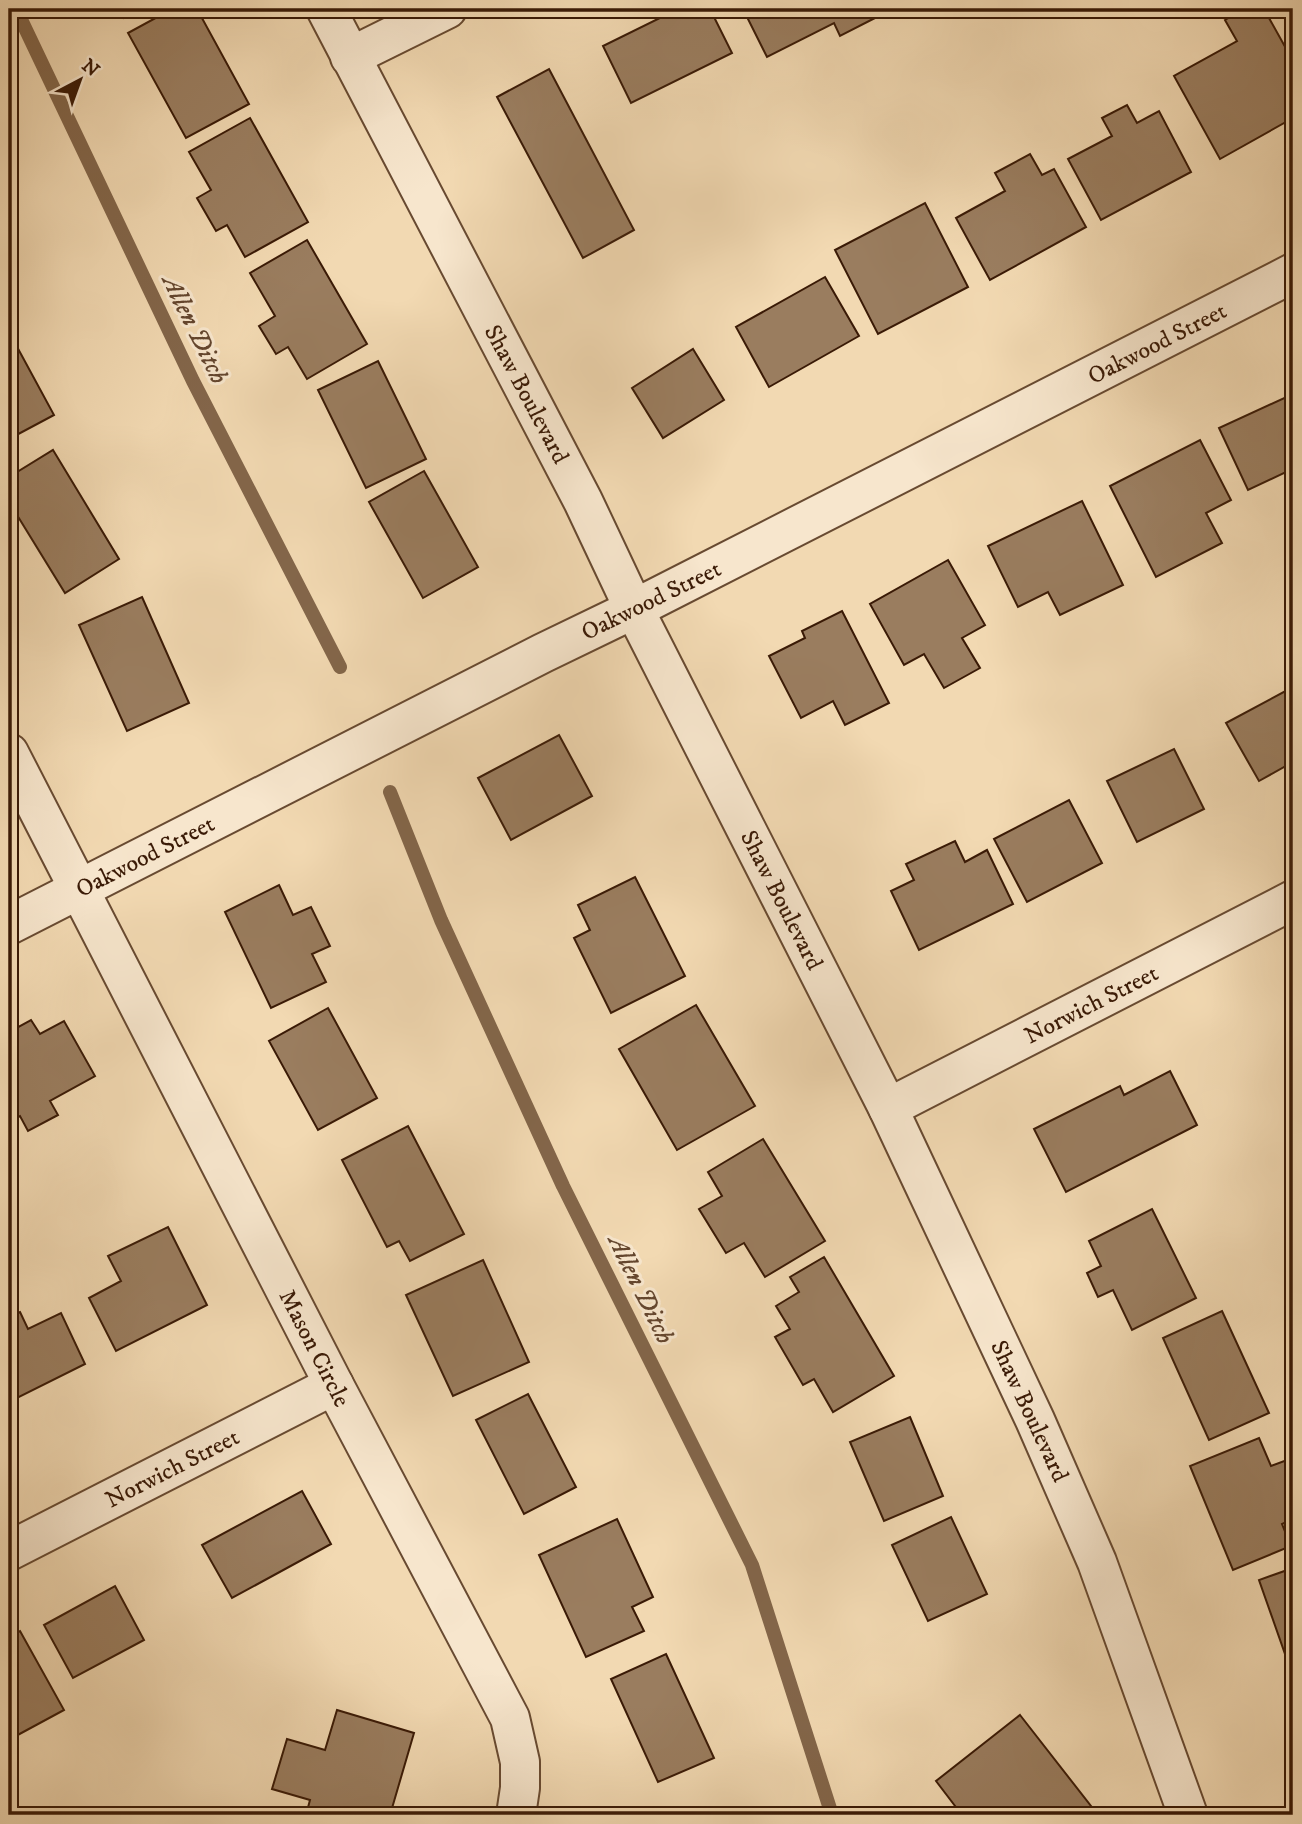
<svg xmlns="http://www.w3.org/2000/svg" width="1302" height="1824" font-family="'IM FELL DW Pica',serif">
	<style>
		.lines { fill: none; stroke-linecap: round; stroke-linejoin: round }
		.stream { stroke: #83664a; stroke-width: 14 }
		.building { fill: #9a7d5f; stroke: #3a1a06; stroke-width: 2 }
		.street-casing { stroke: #684a31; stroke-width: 42 }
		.street { stroke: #f7e6cd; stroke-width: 38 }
		.labels { text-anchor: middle; stroke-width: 6; stroke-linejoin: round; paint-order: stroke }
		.street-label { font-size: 24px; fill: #3a1a06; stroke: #f7e6cd }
		.water-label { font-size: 26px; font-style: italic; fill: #64462e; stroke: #f7e6cd }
	</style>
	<rect width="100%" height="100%" fill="#f2d9b2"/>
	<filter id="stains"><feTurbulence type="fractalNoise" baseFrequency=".00286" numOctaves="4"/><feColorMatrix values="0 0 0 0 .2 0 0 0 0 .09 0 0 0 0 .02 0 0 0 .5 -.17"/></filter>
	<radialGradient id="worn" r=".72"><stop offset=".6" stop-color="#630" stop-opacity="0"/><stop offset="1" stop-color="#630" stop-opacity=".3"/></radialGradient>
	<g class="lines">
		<g class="stream">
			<path d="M 16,9 L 193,381 L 340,667"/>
			<path d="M 390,792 L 441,920 L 563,1186 L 752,1565 L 832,1815"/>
		</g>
	</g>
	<g class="building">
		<path d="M 119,9 L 140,9 L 124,18 Z"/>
		<path d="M 172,9 L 197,9 L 249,104 L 186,138 L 128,33 Z"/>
		<path d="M 678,9 L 710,9 L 732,53 L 631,103 L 603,46 Z"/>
		<path d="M 743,9 L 870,9 L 875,18 L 840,36 L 834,23 L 767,57 Z"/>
		<path d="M 1244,9 L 1264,9 L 1293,61 L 1293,118 L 1220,159 L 1174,76 L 1237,41 L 1225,20 Z"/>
		<path d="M 549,69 L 634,230 L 583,258 L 497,97 Z"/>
		<path d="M 1127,105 L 1137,123 L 1159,111 L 1191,172 L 1101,220 L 1068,159 L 1112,136 L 1102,118 Z"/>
		<path d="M 250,118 L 308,222 L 245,257 L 227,225 L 216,231 L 197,198 L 211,190 L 189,152 Z"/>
		<path d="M 1030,154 L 1042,175 L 1054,169 L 1086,227 L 990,280 L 956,218 L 1005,191 L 995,173 Z"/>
		<path d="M 925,203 L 968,287 L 878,334 L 835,250 Z"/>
		<path d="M 307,240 L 367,344 L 307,379 L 288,347 L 276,354 L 259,326 L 275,316 L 250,273 Z"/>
		<path d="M 825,277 L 859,336 L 769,387 L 736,327 Z"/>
		<path d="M 9,332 L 54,415 L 9,439 Z"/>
		<path d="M 693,349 L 724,400 L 663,438 L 632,388 Z"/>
		<path d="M 378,361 L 426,459 L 366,488 L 318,390 Z"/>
		<path d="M 1293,394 L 1293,483 L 1288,471 L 1248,490 L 1219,428 Z"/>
		<path d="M 1200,440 L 1231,500 L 1206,513 L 1222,543 L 1156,577 L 1110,486 Z"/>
		<path d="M 53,450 L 119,559 L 65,593 L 9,502 L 9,477 Z"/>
		<path d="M 424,471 L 478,567 L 423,598 L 369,502 Z"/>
		<path d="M 1082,501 L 1123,585 L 1060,615 L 1048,592 L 1018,607 L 988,546 Z"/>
		<path d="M 948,560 L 985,625 L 962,638 L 980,668 L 944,688 L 924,654 L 904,665 L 870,604 Z"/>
		<path d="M 142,597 L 189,703 L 127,731 L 79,625 Z"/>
		<path d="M 842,611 L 889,703 L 845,725 L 833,701 L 801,718 L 769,656 L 805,638 L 802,631 Z"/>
		<path d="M 1293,687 L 1293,762 L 1259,781 L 1226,723 Z"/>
		<path d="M 559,735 L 592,796 L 511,840 L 478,778 Z"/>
		<path d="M 1174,749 L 1204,809 L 1137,842 L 1107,781 Z"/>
		<path d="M 1069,800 L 1102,863 L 1027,902 L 994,839 Z"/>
		<path d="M 955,841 L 965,862 L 987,850 L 1013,904 L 919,950 L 891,891 L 914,880 L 906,864 Z"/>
		<path d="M 635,877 L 685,976 L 611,1013 L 574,938 L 590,930 L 578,905 Z"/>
		<path d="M 279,885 L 293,915 L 311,907 L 330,946 L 312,954 L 326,982 L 271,1008 L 225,912 Z"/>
		<path d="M 696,1005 L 755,1106 L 677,1150 L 619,1049 Z"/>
		<path d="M 328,1008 L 377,1098 L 318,1130 L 269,1041 Z"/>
		<path d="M 31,1020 L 40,1034 L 64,1021 L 95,1076 L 50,1101 L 58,1115 L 28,1131 L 20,1116 L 9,1122 L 9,1032 Z"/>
		<path d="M 1170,1071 L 1197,1125 L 1066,1192 L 1034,1129 L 1120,1086 L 1124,1095 Z"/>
		<path d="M 408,1126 L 464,1234 L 410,1261 L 399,1241 L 387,1247 L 342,1160 Z"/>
		<path d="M 763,1139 L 825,1241 L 765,1277 L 744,1243 L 726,1253 L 699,1209 L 722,1196 L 708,1172 Z"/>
		<path d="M 1152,1209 L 1196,1298 L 1132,1330 L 1113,1290 L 1098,1297 L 1087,1273 L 1101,1266 L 1089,1241 Z"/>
		<path d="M 168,1227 L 207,1305 L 116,1351 L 89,1298 L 121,1281 L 108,1256 Z"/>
		<path d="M 824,1257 L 894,1376 L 833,1412 L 814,1379 L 803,1385 L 775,1337 L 790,1329 L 776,1306 L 799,1292 L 790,1277 Z"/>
		<path d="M 483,1260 L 529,1362 L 453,1396 L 406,1295 Z"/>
		<path d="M 1222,1311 L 1269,1413 L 1209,1440 L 1163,1338 Z"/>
		<path d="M 20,1312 L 28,1329 L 61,1313 L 85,1364 L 9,1402 L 9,1317 Z"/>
		<path d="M 528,1394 L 576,1487 L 524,1514 L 476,1420 Z"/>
		<path d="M 910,1417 L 943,1496 L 884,1521 L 850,1442 Z"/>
		<path d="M 1259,1438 L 1271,1466 L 1287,1460 L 1293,1476 L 1293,1519 L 1282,1524 L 1291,1546 L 1233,1570 L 1190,1466 Z"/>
		<path d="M 302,1491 L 331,1544 L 232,1598 L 202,1545 Z"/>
		<path d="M 951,1517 L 987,1594 L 928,1621 L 892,1545 Z"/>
		<path d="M 617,1519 L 653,1597 L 632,1607 L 644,1631 L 586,1657 L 539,1555 Z"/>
		<path d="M 1293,1568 L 1293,1670 L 1291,1671 L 1259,1580 Z"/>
		<path d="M 115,1586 L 144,1640 L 73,1678 L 44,1625 Z"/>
		<path d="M 20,1631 L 64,1710 L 14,1737 L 9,1726 L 9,1637 Z"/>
		<path d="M 666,1654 L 714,1758 L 658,1782 L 611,1679 Z"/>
		<path d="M 337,1710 L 414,1733 L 390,1815 L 306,1815 L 310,1800 L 272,1789 L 287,1739 L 325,1750 Z"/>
		<path d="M 1020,1715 L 1098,1815 L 962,1815 L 936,1781 Z"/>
	</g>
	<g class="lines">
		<g class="street-casing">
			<g id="street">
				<path d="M 326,9 L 583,501 L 634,609 L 888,1108 L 1035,1420 L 1097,1562 L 1188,1815"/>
				<path d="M 350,57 L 447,9"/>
				<path d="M 9,753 L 334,1385 L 510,1718 L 520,1762 L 520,1788 L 516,1815"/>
				<path d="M 9,925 L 543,653 L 634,609 L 1293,273"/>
				<path d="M 888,1108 L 1293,900"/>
				<path d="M 9,1551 L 334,1385"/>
			</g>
		</g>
		<use href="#street" class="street"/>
	</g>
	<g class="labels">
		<g class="street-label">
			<text transform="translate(1157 343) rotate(-27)" y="8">Oakwood Street</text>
			<text transform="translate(527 394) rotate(62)" y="8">Shaw Boulevard</text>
			<text transform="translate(651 600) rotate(-26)" y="8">Oakwood Street</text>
			<text transform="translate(145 856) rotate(-27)" y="8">Oakwood Street</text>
			<text transform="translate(782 900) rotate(63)" y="8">Shaw Boulevard</text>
			<text transform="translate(1091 1004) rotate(-27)" y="8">Norwich Street</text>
			<text transform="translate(315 1348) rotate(63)" y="8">Mason Circle</text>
			<text transform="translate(1030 1411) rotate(65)" y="8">Shaw Boulevard</text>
			<text transform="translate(172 1468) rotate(-27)" y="8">Norwich Street</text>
		</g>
		<g class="water-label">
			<text transform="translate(196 329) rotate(64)" y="9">Allen Ditch</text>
			<text transform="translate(642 1289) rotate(64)" y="9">Allen Ditch</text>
		</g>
	</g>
	<rect width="1302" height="1824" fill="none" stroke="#f2d9b2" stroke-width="35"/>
	<rect x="10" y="10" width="1281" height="1803" fill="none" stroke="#3a1a06" stroke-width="3.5"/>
	<rect x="18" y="18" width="1267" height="1789" fill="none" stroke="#3a1a06" stroke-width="2"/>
	<g transform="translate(80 80) rotate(41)" stroke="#f7e6cd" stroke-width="5" paint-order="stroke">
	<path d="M0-5L12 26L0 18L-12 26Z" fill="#3a1a06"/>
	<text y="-10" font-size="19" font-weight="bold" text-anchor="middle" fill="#3a1a06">N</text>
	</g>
	<rect width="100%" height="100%" filter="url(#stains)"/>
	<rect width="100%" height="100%" fill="url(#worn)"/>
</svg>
